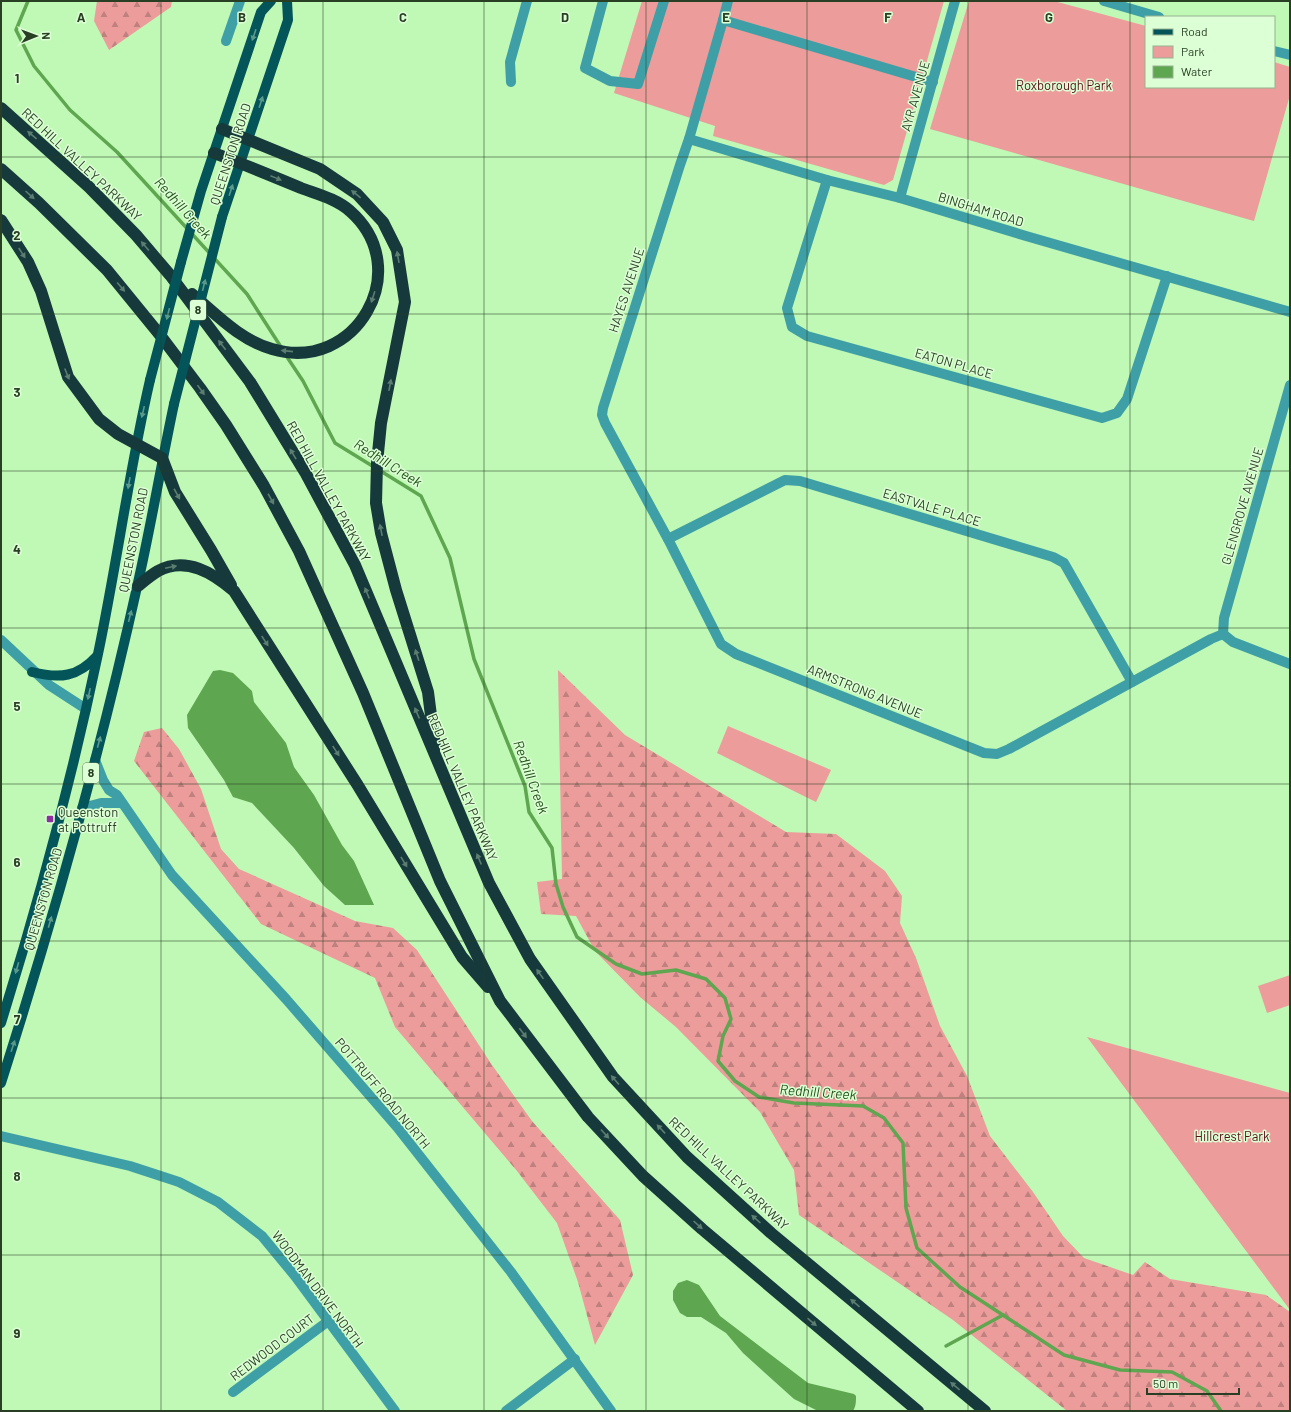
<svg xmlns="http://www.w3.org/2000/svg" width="1291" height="1412" font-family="Barlow,sans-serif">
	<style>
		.green { fill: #ec9c9b }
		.forest { fill: url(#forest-firs) }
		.water { fill: #5ea64f }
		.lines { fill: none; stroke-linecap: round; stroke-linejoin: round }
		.stream { stroke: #5ea64f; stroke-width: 3.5 }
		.minor { stroke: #3ea0a6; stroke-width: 10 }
		.major { stroke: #045559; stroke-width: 10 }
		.highway { stroke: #16393b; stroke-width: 12 }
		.major-bridge { stroke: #045559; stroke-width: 10 }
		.oneway { fill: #5b998b }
		.oneway2 { fill: #5c7e71 }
		.grid { fill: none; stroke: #293f24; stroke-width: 1; stroke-opacity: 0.55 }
		.poi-dot { fill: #8a319d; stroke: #ddffd6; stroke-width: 1.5 }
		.labels { text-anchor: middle; stroke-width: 3; stroke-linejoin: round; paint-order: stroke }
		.shield { fill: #ddffd6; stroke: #5f7959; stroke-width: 1 }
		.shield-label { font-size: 12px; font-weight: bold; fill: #293f24 }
		.park-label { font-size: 13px; fill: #581018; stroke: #ddffd6 }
		.street-label { font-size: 13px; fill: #293f24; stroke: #ddffd6 }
		.poi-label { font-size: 13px; fill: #293f24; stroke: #ddffd6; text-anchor: start }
		.water-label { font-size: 14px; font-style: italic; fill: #235319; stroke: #ddffd6 }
		.grid-label { font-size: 13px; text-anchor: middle; font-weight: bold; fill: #293f24; stroke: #ddffd6; stroke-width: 3; stroke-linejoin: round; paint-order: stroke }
	</style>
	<defs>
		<pattern id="forest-firs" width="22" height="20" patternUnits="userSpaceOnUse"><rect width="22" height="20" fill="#ec9c9b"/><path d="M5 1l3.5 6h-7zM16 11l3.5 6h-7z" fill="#bf817e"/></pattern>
	</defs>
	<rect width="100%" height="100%" fill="#c0f8b5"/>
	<g class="green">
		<path d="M 642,1 L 944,1 L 893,180 L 884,185 L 713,136 L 715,126 L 614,93 Z"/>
		<path d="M 969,1 L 1054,1 L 1146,26 L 1146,87 L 1274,87 L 1274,62 L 1290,67 L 1290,95 L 1254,221 L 930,129 Z"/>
		<path d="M 728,726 L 831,770 L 816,802 L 717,753 Z"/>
		<path d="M 1290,975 L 1290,1005 L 1267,1013 L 1258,986 Z"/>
		<path d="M 1087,1037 L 1290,1093 L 1290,1310 Z"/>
	</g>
	<g class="forest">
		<path d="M 97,1 L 172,1 L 171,7 L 109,50 L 94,21 Z"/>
		<path d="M 558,670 L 625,735 L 786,832 L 836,834 L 885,871 L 902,896 L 900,923 L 916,958 L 940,1026 L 967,1076 L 990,1136 L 1033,1192 L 1063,1236 L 1084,1258 L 1133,1275 L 1145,1262 L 1170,1279 L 1266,1295 L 1290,1312 L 1290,1411 L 1067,1411 L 953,1320 L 799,1215 L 794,1170 L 760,1112 L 676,1027 L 640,997 L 595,951 L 576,916 L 541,914 L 537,882 L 562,879 Z"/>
		<path d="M 162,728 L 179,749 L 201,789 L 221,849 L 239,869 L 355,921 L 393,928 L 417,950 L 492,1065 L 532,1121 L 620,1220 L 633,1275 L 595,1345 L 578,1282 L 557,1223 L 517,1171 L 395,1027 L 375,978 L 261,924 L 134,761 L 144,732 Z"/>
	</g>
	<g class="water">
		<path d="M 220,670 L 233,673 L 252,691 L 254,702 L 286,743 L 294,767 L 314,795 L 342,845 L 354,861 L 374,905 L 345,905 L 324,886 L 294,848 L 252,803 L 233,797 L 224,780 L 188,728 L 187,715 L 213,671 Z"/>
		<path d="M 687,1280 L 699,1285 L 720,1316 L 808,1383 L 854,1394 L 856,1396 C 856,1402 856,1406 853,1411 L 818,1411 L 794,1399 L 743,1353 L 726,1333 L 701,1317 L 687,1317 L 680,1313 L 673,1300 L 673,1291 L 678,1283 Z"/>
	</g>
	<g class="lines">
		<g class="stream">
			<path d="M 28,1 L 16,30 L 34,66 L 70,110 L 117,152 L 247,294 L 281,347"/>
			<path d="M 285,354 L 303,381 L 335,443 L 374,467"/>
			<path d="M 379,470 L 421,496 L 450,558 L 474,659 L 525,786 L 529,812 L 552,848 L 556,884 L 563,907 L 577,937 L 616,964 L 642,974 L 676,970 L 706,979 L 725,998 L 731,1019 L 723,1036 L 718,1061 L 735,1081 L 759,1097 L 794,1103 L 863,1106 L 884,1118 L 903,1143 L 906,1208 L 917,1248 L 960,1287 L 1064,1355 L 1120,1370 L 1172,1372 L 1207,1391 L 1221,1411"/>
			<path d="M 946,1346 L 1003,1315"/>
		</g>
		<g class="minor">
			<path d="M 603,1 L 585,68 L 610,81 L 638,84 L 664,1"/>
			<path d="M 1104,1 L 1159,17"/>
			<path d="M 723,20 L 728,1"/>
			<path d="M 226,41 L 240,1"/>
			<path d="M 1274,51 L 1290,55"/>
			<path d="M 511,82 L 510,62 L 527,1"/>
			<path d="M 689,139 L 723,20 L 933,82"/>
			<path d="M 827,180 L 787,308 L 792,327 L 807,336 L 1102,418 L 1117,413 L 1127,399 L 1167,276"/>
			<path d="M 900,198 L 955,1"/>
			<path d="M 668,539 L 785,480 L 800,481 L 1053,557 L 1064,563 L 1132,682"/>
			<path d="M 1223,634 L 1211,639 L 1009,749 L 997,754 L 984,753 L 736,654 L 721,644 L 668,539 L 605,423 L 602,415 L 603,408 L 680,165 L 689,139 L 827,180 L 900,198 L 1026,236 L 1290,312"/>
			<path d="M 1223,634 L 1224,618 L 1290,385"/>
			<path d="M 1223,634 L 1233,642 L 1290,664"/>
			<path d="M 1,640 L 49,685 L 86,709"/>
			<path d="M 95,760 L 103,780 L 109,790 L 117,795 L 172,875 L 286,999 L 397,1127 L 511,1272 L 611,1411"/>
			<path d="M 82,808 L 101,803 L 122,803"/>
			<path d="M 1,1136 L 130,1166 L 179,1182 L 218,1202 L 262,1236 L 295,1276 L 395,1411"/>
			<path d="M 233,1392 L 327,1322"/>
			<path d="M 506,1411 L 575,1359"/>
		</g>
		<g class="major">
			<path d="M 222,217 L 288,20 L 287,1"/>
			<path d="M 181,262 L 201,191 L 261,12 L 271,1"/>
			<path d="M 32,672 C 60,679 78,677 97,656"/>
			<path d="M 1,1023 C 39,901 72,778 98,654 C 117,563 129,471 150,380"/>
			<path d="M 1,1083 C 53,920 100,754 137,587 C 151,526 161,465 174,404"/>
		</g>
		<g class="highway">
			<path d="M 1,108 L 89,187 L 136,235 L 170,275 L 250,382 L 305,472 L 355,565 L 489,883 L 530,959 L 613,1077 L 687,1157 L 771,1233 L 985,1411"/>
			<path d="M 222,129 L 320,169 L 357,194 L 383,222 L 397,250 L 405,302 L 381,423 L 377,463 L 376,503 L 381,533 L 396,590 L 428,692 L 435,747"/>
			<path d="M 1,169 L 39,203 L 107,270 L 160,335 L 200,388 L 226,425 L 264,486 L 299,551 L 363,693 L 440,881 L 500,1001 L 588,1117 L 643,1176 L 702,1229 L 918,1411"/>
			<path d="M 1,220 L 28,262 L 41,291 L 68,377 L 99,419 L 118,434 L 162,458 L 175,492 L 211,550 L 231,585"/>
			<path d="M 192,294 C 217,315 240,340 272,349 C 356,374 416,269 350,211 C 337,199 317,194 301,188 C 272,176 243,164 214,153"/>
			<path d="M 138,586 C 144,581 151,575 158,571 C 186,556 213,573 234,591 L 357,784 L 462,957 L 488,987"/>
		</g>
		<g class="major-bridge">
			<path d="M 150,380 L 181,262"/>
			<path d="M 174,404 L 222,217"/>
		</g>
	</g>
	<defs><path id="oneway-solid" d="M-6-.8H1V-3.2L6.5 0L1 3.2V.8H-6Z"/></defs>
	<g class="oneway">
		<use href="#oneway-solid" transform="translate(254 35) rotate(109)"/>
		<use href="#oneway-solid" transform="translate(261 102) rotate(-72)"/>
		<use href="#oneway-solid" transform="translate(231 190) rotate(-72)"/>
		<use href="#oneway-solid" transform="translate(204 285) rotate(-76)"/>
		<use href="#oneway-solid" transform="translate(168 314) rotate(104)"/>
		<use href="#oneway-solid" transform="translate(143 412) rotate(103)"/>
		<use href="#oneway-solid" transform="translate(129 483) rotate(100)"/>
		<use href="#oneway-solid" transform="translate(130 616) rotate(-76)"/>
		<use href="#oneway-solid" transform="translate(89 694) rotate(102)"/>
		<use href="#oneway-solid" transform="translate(99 742) rotate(-75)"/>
		<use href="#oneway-solid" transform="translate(50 922) rotate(-74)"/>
		<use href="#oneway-solid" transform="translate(17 968) rotate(106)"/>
		<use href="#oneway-solid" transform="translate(13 1046) rotate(-72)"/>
	</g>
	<g class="oneway2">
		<use href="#oneway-solid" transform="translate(32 135) rotate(-140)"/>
		<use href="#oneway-solid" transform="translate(276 178) rotate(22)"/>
		<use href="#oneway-solid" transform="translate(356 194) rotate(-141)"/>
		<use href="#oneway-solid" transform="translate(30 195) rotate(42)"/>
		<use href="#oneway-solid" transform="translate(145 246) rotate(-130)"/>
		<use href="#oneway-solid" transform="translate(22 253) rotate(57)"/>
		<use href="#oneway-solid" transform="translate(398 257) rotate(-100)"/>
		<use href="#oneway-solid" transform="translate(121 287) rotate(50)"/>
		<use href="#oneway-solid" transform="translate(373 297) rotate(108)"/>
		<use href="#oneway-solid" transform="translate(222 345) rotate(-127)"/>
		<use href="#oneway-solid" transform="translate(287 351) rotate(-174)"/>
		<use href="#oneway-solid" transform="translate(67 374) rotate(68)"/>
		<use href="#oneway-solid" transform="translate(390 385) rotate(-79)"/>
		<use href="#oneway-solid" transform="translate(201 390) rotate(54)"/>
		<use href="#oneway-solid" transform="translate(293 454) rotate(-121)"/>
		<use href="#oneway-solid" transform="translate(177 494) rotate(61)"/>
		<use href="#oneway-solid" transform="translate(271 499) rotate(61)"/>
		<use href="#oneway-solid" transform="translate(381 530) rotate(-101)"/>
		<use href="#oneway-solid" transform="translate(171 567) rotate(-12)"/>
		<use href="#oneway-solid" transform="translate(367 593) rotate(-112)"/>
		<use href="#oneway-solid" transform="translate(265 641) rotate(57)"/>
		<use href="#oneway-solid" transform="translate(417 655) rotate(-108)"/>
		<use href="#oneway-solid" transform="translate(417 713) rotate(-113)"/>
		<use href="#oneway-solid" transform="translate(336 751) rotate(57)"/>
		<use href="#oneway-solid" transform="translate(479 859) rotate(-113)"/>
		<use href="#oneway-solid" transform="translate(404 862) rotate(59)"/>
		<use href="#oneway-solid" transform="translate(540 974) rotate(-125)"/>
		<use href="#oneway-solid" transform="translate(523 1033) rotate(53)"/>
		<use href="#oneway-solid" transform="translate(615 1080) rotate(-131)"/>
		<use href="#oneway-solid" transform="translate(661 1129) rotate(-133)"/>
		<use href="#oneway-solid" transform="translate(605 1134) rotate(48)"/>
		<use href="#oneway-solid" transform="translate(756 1219) rotate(-138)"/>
		<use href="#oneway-solid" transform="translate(698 1225) rotate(42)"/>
		<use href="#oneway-solid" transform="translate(855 1303) rotate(-140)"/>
		<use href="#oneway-solid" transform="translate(812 1322) rotate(40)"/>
		<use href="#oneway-solid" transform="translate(955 1386) rotate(-140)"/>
	</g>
	<path class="grid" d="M 161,1 L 161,1411M 323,1 L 323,1411M 484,1 L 484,1411M 646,1 L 646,1411M 807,1 L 807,1411M 968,1 L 968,1411M 1130,1 L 1130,1411M 1,157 L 1290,157M 1,314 L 1290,314M 1,471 L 1290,471M 1,628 L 1290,628M 1,784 L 1290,784M 1,941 L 1290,941M 1,1098 L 1290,1098M 1,1255 L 1290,1255"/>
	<rect class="poi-dot" x="46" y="815" width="8" height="8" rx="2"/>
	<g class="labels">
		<g class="shield">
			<rect x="190" y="300" width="16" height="20" rx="3"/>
			<rect x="83" y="763" width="16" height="20" rx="3"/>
		</g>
		<g class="shield-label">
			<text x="198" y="314">8</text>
			<text x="91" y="777">8</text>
		</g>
		<g class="park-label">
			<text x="1064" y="90">Roxborough Park</text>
			<text x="1232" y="1141">Hillcrest Park</text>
		</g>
		<g class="street-label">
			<text transform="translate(915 96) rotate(-74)" y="5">AYR AVENUE</text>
			<text transform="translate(230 154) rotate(-72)" y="5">QUEENSTON ROAD</text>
			<text transform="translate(82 164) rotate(43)" y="5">RED HILL VALLEY PARKWAY</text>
			<text transform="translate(981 209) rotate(17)" y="5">BINGHAM ROAD</text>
			<text transform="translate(626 290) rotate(-72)" y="5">HAYES AVENUE</text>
			<text transform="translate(954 363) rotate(16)" y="5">EATON PLACE</text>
			<text transform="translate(329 491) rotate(61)" y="5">RED HILL VALLEY PARKWAY</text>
			<text transform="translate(1242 506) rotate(-74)" y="5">GLENGROVE AVENUE</text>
			<text transform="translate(932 507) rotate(17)" y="5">EASTVALE PLACE</text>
			<text transform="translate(133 540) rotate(-79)" y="5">QUEENSTON ROAD</text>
			<text transform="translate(865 691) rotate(22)" y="5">ARMSTRONG AVENUE</text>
			<text transform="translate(463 787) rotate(67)" y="5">RED HILL VALLEY PARKWAY</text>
			<text transform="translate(43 899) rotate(-74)" y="5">QUEENSTON ROAD</text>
			<text transform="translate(383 1093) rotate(50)" y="5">POTTRUFF ROAD NORTH</text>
			<text transform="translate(729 1173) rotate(43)" y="5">RED HILL VALLEY PARKWAY</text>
			<text transform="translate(318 1289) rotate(53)" y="5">WOODMAN DRIVE NORTH</text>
			<text transform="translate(272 1347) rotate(-37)" y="5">REDWOOD COURT</text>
		</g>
		<g class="poi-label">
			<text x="58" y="817">Queenston<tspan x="58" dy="15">at Pottruff</tspan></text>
		</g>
		<g class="water-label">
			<text transform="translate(183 208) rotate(48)" y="5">Redhill Creek</text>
			<text transform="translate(388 463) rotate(32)" y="5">Redhill Creek</text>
			<text transform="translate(531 777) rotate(70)" y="5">Redhill Creek</text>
			<text transform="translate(818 1092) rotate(4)" y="5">Redhill Creek</text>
		</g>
	</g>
	<g class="grid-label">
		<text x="81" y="22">A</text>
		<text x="242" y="22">B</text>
		<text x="403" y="22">C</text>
		<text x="565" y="22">D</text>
		<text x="726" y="22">E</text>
		<text x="888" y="22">F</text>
		<text x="1049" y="22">G</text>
		<text x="17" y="83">1</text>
		<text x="17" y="240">2</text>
		<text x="17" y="397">3</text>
		<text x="17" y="554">4</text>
		<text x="17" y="711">5</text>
		<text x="17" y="867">6</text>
		<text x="17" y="1024">7</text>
		<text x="17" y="1181">8</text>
		<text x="17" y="1338">9</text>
	</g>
	<rect width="1291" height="1412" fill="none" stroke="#293f24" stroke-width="4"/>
	<rect x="1145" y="16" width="130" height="72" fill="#ddffd6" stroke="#95b28f"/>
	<rect x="1153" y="29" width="20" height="6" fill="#045559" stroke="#95b28f"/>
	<text x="1181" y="36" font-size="12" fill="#293f24">Road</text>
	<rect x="1153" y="46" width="20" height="12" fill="#ec9c9b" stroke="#95b28f"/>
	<text x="1181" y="56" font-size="12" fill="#293f24">Park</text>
	<rect x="1153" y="66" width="20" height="12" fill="#5ea64f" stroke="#95b28f"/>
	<text x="1181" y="76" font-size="12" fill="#293f24">Water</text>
	<g transform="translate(36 36) rotate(89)" stroke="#ddffd6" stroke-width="3" paint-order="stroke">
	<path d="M0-3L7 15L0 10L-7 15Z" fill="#293f24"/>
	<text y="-6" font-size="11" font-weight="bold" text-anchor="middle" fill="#293f24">N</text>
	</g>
	<path d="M1147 1388v6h92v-6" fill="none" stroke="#293f24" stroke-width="2"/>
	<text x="1153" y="1388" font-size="12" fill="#293f24" stroke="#ddffd6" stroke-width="3" paint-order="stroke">50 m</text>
</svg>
